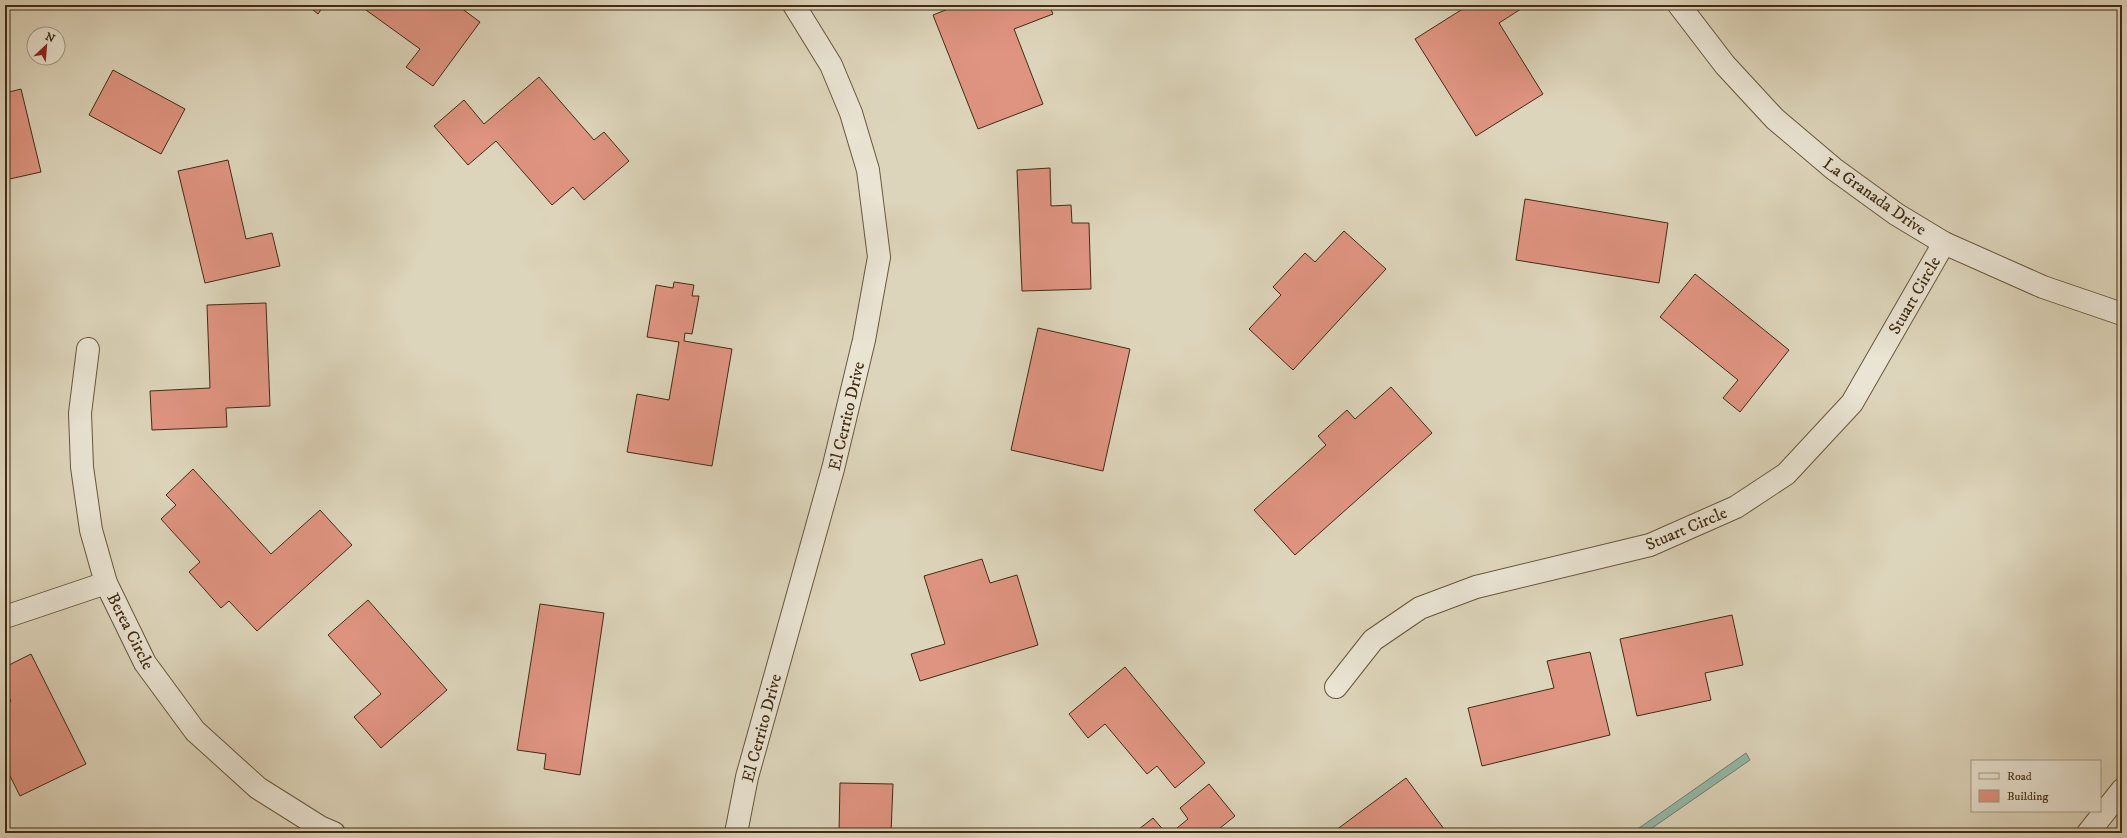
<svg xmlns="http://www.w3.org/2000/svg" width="2127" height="838" font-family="'IM FELL DW Pica',serif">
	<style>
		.water { fill: #94b9aa; stroke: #73816d }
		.building { fill: #df9481; stroke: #412c12 }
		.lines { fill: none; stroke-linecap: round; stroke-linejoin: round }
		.minor-casing { stroke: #68563c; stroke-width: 24 }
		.minor { stroke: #e9e4d3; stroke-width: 22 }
		.labels { text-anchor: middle; stroke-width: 3; stroke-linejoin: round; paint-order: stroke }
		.street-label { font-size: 17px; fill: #412c12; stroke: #e9e4d3 }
	</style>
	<rect width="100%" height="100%" fill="#ddd5bb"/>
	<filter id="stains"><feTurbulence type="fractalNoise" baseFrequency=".005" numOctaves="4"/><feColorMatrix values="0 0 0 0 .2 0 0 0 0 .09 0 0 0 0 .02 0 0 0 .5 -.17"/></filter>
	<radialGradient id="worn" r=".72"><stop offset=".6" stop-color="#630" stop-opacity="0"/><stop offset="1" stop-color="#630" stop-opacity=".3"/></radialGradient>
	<path class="water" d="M 1746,753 L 1750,760 L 1645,833 L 1632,833 Z"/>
	<g class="building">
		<path d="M 307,5 L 324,5 L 318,14 Z"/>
		<path d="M 359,5 L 457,5 L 480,22 L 433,86 L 406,67 L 420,49 Z"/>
		<path d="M 958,5 L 1049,5 L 1053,14 L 1014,29 L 1043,104 L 978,129 L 933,15 Z"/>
		<path d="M 1469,5 L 1523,5 L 1524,7 L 1499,23 L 1543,94 L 1476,136 L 1415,39 Z"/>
		<path d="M 113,70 L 185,109 L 161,154 L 89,115 Z"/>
		<path d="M 539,77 L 594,140 L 604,132 L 629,161 L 584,200 L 573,187 L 552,205 L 496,141 L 468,165 L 434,126 L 464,100 L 484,124 Z"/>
		<path d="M 21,89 L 41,172 L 5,180 L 5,93 Z"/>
		<path d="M 228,160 L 246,239 L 272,233 L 280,266 L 205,283 L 178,171 Z"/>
		<path d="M 1050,168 L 1051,206 L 1071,205 L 1072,223 L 1089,223 L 1091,289 L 1022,291 L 1017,170 Z"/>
		<path d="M 1525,199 L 1668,223 L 1659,283 L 1516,260 Z"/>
		<path d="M 1344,231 L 1386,269 L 1293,370 L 1249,329 L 1281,295 L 1273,287 L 1305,253 L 1315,262 Z"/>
		<path d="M 1695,274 L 1789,350 L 1740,412 L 1723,398 L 1738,380 L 1660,317 Z"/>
		<path d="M 674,282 L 694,285 L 692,296 L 699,296 L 692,334 L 685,333 L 684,341 L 732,349 L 712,466 L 627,452 L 637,394 L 669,400 L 679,342 L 647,337 L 656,285 L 673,288 Z"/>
		<path d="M 266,303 L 270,406 L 226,408 L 227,427 L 152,430 L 150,391 L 210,388 L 207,305 Z"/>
		<path d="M 1038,328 L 1130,349 L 1103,471 L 1011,450 Z"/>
		<path d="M 1391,387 L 1432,433 L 1295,555 L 1254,510 L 1326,445 L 1318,436 L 1347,410 L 1355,419 Z"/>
		<path d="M 193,469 L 271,554 L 320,510 L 352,545 L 257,631 L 229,601 L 221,608 L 189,572 L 200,562 L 161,519 L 176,505 L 166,495 Z"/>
		<path d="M 982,559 L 990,583 L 1017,575 L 1038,645 L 920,681 L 911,654 L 945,644 L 924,576 Z"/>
		<path d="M 368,600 L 447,690 L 381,748 L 354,717 L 381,694 L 328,635 Z"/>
		<path d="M 540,604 L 604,613 L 580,775 L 544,769 L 546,754 L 517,750 Z"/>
		<path d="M 1732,615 L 1743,665 L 1705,673 L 1711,700 L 1637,716 L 1620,639 Z"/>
		<path d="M 1590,652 L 1610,735 L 1482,766 L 1468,708 L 1554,688 L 1547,661 Z"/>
		<path d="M 31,654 L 86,764 L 20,796 L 5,766 L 5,704 L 11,701 L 5,689 L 5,667 Z"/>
		<path d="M 1125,667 L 1205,763 L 1175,788 L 1157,766 L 1147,774 L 1105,724 L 1088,738 L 1069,714 Z"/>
		<path d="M 1406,778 L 1447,833 L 1332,833 Z"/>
		<path d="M 840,783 L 893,784 L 891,833 L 839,833 Z"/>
		<path d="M 1209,784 L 1235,816 L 1214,833 L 1171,833 L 1188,819 L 1180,808 Z"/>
		<path d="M 1153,818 L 1166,833 L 1134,833 Z"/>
	</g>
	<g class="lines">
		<g class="minor-casing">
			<g id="minor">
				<path d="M 1679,5 L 1725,65 L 1775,119 L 1834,169 L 1896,214 L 1944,243 L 2043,287 L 2122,314"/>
				<path d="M 88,349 L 80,413 L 82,467 L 91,530 L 106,583 L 145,663 L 195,731 L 258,788 L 320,827 L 334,833"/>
				<path d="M 5,617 L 106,583"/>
				<path d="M 1336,687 L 1373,640 L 1420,608 L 1476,587 L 1650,545 L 1736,507 L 1786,474 L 1852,403 L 1944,243"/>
				<path d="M 736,833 L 747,777 L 833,469 L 864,340 L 879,257 L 868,170 L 851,113 L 831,65 L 794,5"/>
				<path d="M 2088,833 L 2122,790"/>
			</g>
		</g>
		<use href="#minor" class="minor"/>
	</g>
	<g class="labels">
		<g class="street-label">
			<text transform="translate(1875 196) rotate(35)" y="6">La Granada Drive</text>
			<text transform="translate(1914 295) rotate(-60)" y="6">Stuart Circle</text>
			<text transform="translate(846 416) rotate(-77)" y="6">El Cerrito Drive</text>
			<text transform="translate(1686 528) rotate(-23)" y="6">Stuart Circle</text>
			<text transform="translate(131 631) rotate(63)" y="6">Berea Circle</text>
			<text transform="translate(761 728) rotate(-75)" y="6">El Cerrito Drive</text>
		</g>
	</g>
	<rect width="2127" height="838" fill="none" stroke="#ddd5bb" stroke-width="20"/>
	<rect x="6" y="6" width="2115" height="826" fill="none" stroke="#412c12" stroke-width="2"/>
	<rect x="10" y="10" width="2107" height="818" fill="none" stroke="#412c12"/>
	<rect x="1971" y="760" width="130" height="52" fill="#e9e4d3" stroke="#a69a86"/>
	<rect x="1979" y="773" width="20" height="6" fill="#e9e4d3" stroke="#a69a86"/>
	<text x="2007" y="780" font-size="12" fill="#412c12">Road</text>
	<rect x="1979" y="790" width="20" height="12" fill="#df9481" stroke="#a69a86"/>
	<text x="2007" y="800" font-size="12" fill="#412c12">Building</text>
	<g transform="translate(46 46) rotate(26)"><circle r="19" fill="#e9e4d3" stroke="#a69a86"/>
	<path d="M0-3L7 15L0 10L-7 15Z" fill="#8f2418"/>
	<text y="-6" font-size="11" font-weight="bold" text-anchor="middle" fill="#412c12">N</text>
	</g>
	<rect width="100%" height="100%" filter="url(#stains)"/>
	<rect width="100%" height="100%" fill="url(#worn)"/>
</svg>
